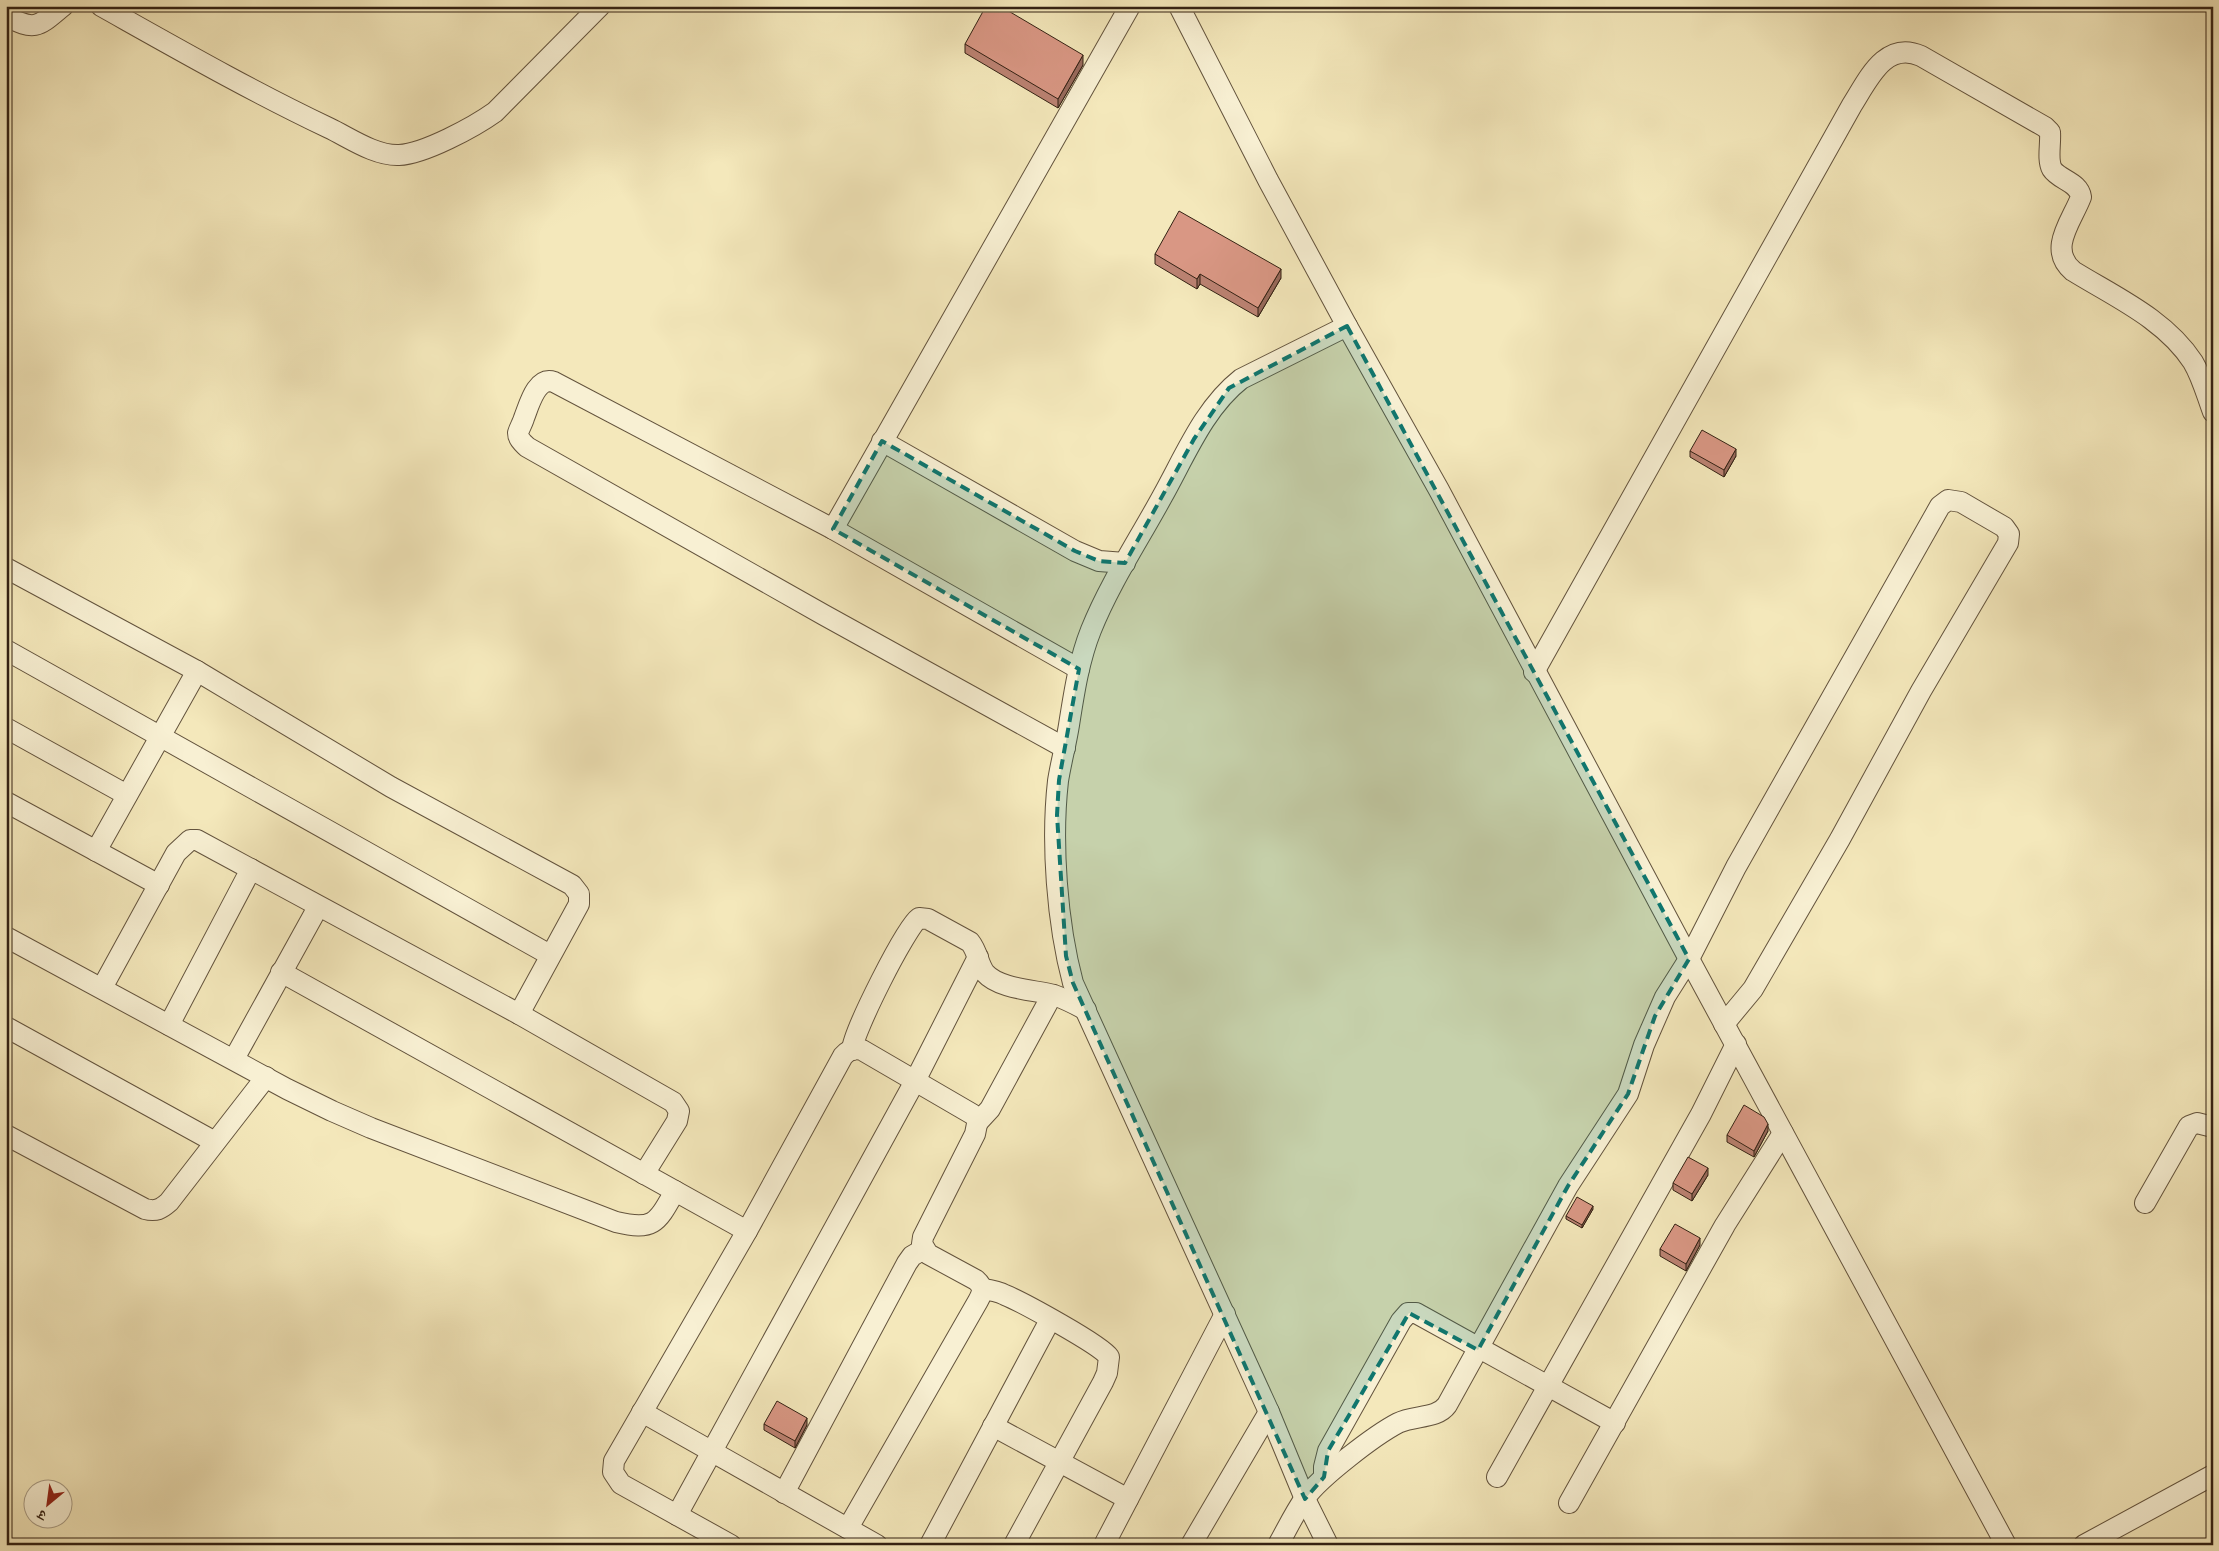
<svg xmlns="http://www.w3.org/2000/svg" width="2219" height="1551" font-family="'IM FELL Double Pica','Noto Serif Devanagari',serif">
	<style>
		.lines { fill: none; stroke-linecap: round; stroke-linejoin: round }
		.minor-casing { stroke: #63533d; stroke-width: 22 }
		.minor { stroke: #f8f0d3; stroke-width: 20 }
		.wall { fill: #bb8272; stroke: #332113 }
		.shaded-wall { fill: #986a5c; stroke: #332113 }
		.building { fill: #d99784; stroke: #332113 }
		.marked { fill: #0f766e; fill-opacity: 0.2; stroke: #0f766e; stroke-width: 4; stroke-dasharray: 10 6; stroke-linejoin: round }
	</style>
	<rect width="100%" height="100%" fill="#f4e8bb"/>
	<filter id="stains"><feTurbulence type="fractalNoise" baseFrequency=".004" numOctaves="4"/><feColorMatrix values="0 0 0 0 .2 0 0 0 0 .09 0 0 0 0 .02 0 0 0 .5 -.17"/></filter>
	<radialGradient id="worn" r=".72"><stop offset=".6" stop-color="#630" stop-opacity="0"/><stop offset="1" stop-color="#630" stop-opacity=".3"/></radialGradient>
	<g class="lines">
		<g class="minor-casing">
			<g id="minor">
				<path d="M 101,6 C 176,48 251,91 329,128 C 350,138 375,156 399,155 C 424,154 474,127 495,112 L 600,6"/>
				<path d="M 1179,6 L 1268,180 L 1347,326 L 1439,490 L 1689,959 L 2006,1545"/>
				<path d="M 6,16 C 36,32 39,26 63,6"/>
				<path d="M 882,441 L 1075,551 L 1099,561 L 1125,563"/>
				<path d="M 833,529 L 1130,6"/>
				<path d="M 6,568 L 197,671 L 391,787 L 572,885 L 579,894 L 579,904 L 519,1014"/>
				<path d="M 6,650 L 550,955"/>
				<path d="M 1534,672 L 1852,105 C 1868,80 1885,40 1921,56 L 2045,127 L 2050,132 C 2051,143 2047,160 2052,169 C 2059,180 2079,182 2081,197 C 2072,221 2047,249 2073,271 C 2115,297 2165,319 2193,362 C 2202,377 2207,396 2213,412"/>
				<path d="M 6,728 L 127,795"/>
				<path d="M 1065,748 L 824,615 L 527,447 C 523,443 518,439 518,433 C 519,429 523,422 524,418 C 529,406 536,376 554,382 L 833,529 L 1079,669"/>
				<path d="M 6,802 L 159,885"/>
				<path d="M 96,851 L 197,671"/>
				<path d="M 6,937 L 287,1089 L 332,1111 L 371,1128 L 616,1222 C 654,1231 657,1223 675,1191"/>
				<path d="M 281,972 L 747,1231"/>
				<path d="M 102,988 L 176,853 L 190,840 L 197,840 L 519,1014 L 673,1102 L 679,1111 L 677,1121 L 644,1174"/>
				<path d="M 169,1025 L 251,869"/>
				<path d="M 6,1027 L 215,1142"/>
				<path d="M 852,1050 C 853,1032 906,927 919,918 L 928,919 L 970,942 C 978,952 978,964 985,973 C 999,989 1035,990 1054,995 C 1065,999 1075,1004 1086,1010"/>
				<path d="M 234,1059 L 318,907"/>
				<path d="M 978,1122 L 990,1109 L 1052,995"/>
				<path d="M 6,1135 L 145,1209 C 156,1212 161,1209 169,1202 L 266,1077"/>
				<path d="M 2145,1203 L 2189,1126 L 2197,1123 L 2213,1127"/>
				<path d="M 982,1289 C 990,1290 998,1291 1005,1295 C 1022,1302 1101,1345 1109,1357 L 1107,1373 L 1103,1382 L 1014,1545"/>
				<path d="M 642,1412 L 877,1545"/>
				<path d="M 993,1426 L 1128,1499"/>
				<path d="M 1324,1477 L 1324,1467 L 1328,1451 L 1401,1321 L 1408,1313 L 1416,1313 L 1615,1423"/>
				<path d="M 1497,1477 L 1701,1114 L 1736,1044"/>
				<path d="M 784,1493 L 907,1263 L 912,1256 L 924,1249"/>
				<path d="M 1569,1503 L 1725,1225 L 1783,1133"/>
				<path d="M 677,1515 L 915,1081 L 978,957"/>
				<path d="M 731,1545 L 621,1484 L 613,1472 L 614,1461 L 747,1231 L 843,1056 C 848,1050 854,1048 862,1050 L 972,1114 L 978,1119 L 975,1134 L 923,1237 L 922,1244 L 928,1254 L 976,1280 C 984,1287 983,1292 978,1301 L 848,1528"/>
				<path d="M 930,1545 L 1050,1320"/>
				<path d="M 1104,1545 L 1225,1314"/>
				<path d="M 1191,1545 L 1269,1412"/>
				<path d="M 1278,1545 C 1287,1529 1295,1512 1305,1498 C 1320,1477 1375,1435 1398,1423 C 1414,1415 1437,1419 1447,1405 L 1568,1186 L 1628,1094 L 1644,1045 L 1665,997 L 1689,959 L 1736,867 L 1940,506 L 1948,500 L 1961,502 L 2004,527 L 2009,534 L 2008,543 L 1921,691 L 1840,839 L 1753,989 L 1724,1024"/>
				<path d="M 1328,1545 L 1305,1499 L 1269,1412 L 1073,983 C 1057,923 1051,843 1058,781 C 1061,762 1066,744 1069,725 C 1074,693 1079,660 1091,630 C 1110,583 1138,541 1162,497 C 1185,456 1204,408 1241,379 L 1347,326"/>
				<path d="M 2084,1545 L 2213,1475"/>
			</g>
		</g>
		<use href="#minor" class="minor"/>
	</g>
	<g class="wall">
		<path d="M 965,44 L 1083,65 L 1058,108 L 965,53 Z"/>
		<path d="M 1155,254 L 1281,278 L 1258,317 L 1200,284 L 1197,289 L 1155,264 Z"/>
		<path d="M 1690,451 L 1736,456 L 1724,477 L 1690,457 Z"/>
		<path d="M 1768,1131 L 1754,1157 L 1727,1142 L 1727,1135 Z"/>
		<path d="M 1708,1175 L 1692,1201 L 1673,1190 L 1673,1183 Z"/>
		<path d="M 1593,1209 L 1582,1228 L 1566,1219 L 1566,1216 Z"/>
		<path d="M 1700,1245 L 1686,1271 L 1660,1256 L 1660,1249 Z"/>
		<path d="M 764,1424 L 807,1425 L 795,1448 L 764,1430 Z"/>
	</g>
	<g class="shaded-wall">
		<path d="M 1083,55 L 1083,65 L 1058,108 L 1058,99 Z"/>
		<path d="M 1281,269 L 1281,278 L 1258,317 L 1258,308 Z"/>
		<path d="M 1200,274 L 1200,284 L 1197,289 L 1197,279 Z"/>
		<path d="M 1736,449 L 1736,456 L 1724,477 L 1724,470 Z"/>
		<path d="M 1768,1124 L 1768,1131 L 1754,1157 L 1754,1151 Z"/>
		<path d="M 1708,1168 L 1708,1175 L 1692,1201 L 1692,1194 Z"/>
		<path d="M 1593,1206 L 1593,1209 L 1582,1228 L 1582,1225 Z"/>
		<path d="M 1700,1238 L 1700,1245 L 1686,1271 L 1686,1264 Z"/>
		<path d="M 807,1418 L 807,1425 L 795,1448 L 795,1441 Z"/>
	</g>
	<g class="building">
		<path d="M 986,6 L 1000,6 L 1083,55 L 1058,99 L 965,44 Z"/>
		<path d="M 1179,211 L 1281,269 L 1258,308 L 1200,274 L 1197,279 L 1155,254 Z"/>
		<path d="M 1702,430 L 1736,449 L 1724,470 L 1690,451 Z"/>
		<path d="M 1744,1105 L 1764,1117 L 1768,1124 L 1754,1151 L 1727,1135 Z"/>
		<path d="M 1688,1157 L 1708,1168 L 1692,1194 L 1673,1183 Z"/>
		<path d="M 1577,1197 L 1593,1206 L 1582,1225 L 1566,1216 Z"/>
		<path d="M 1675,1224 L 1700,1238 L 1686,1264 L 1660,1249 Z"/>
		<path d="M 777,1401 L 807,1418 L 795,1441 L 764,1424 Z"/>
	</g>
	<path class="marked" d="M 1347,326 L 1689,959 L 1655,1016 L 1628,1094 L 1568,1186 L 1478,1350 L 1409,1313 L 1328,1451 L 1324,1477 L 1305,1499 L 1073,983 L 1066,956 L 1057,815 L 1059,780 L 1079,669 L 833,529 L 882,441 L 1075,551 L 1099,561 L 1125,563 L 1194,439 L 1229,388 Z"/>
	<rect width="2219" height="1551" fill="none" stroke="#f4e8bb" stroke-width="25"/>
	<rect x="8" y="8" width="2204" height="1536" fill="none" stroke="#332113" stroke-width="2.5"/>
	<rect x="12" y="12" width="2194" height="1526" fill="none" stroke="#332113"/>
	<g transform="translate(48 1504) rotate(209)"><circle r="24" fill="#f8f0d3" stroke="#a99d86"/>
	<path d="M0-4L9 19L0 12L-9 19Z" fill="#8f2418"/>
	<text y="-8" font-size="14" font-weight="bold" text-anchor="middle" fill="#332113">उ</text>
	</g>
	<rect width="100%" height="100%" filter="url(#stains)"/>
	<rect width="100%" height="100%" fill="url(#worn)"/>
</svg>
